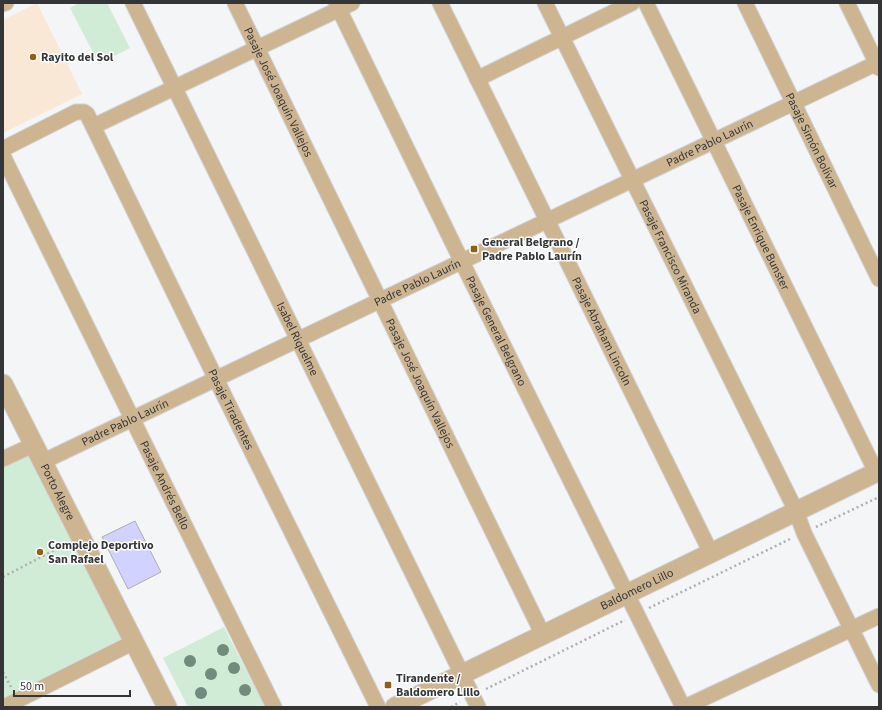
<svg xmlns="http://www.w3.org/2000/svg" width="882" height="710" font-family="'Source Sans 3',sans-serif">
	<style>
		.education { fill: #fae8d7 }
		.green { fill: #d1ecd6 }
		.building { fill: #d1d2ff; stroke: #adadaf }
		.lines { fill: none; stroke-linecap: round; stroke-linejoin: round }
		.minor-casing { stroke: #d1d2d4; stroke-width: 17 }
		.tertiary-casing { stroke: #d1d2d4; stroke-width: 21 }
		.path { stroke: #aeb0b1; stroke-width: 2.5; stroke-dasharray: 2 3; stroke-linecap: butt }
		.minor { stroke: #cdb592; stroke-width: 15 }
		.tertiary { stroke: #cdb592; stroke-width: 19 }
		.tree { fill: #708c7d }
		.poi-dot { fill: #935f13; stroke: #fff; stroke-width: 1.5 }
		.labels { text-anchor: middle; stroke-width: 3; stroke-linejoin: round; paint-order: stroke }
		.poi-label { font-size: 12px; font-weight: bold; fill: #343536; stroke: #fff; text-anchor: start }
		.street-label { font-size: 12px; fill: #343536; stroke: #fff }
	</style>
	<rect width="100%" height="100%" fill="#f3f5f7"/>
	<path class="education" d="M 37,3 L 82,94 L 3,133 L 3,20 Z"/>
	<g class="green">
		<path d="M 79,3 L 107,3 L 130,48 L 99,64 L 70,8 Z"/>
		<path d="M 27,453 L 122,639 L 3,699 L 3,465 Z"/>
		<path d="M 224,627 L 265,707 L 188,707 L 163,658 Z"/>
	</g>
	<path class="building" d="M 135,521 L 161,572 L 128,589 L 102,537 Z"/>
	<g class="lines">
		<g class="minor-casing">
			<g id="minor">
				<path id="s1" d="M 133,3 L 478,707"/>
				<path id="s2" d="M 235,3 L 543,635"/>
				<path id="s3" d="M 336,3 L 462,262 L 683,707"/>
				<path id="s4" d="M 440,3 L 711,553"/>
				<path id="s5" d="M 545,3 L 796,511 L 804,533 L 879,685"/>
				<path id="s6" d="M 646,3 L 876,472"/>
				<path id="s7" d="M 745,3 L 879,279"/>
				<path d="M 847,3 L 879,68"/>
				<path d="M 3,4 L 6,3"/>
				<path d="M 477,79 L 632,3"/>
				<path d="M 94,126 L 352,3"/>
				<path id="s8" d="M 3,149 L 76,112 L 84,112 L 87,114 L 216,379 L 378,707"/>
				<path id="s9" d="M 3,156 L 274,707"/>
				<path d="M 3,459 L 33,445"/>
				<path id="s10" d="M 42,462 L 879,62"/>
				<path d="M 4,707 L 134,642"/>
				<path d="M 685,707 L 879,616"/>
			</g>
		</g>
		<g class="tertiary-casing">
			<g id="tertiary">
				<path id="s11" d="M 3,384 L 167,707"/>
				<path id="s12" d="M 395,707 L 879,471"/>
			</g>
		</g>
		<g class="path">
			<path d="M 816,527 L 879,497"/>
			<path d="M 3,577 L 66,544"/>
			<path d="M 649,608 L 790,539"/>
			<path d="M 3,672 L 11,687"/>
			<path d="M 486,689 L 625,620"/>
			<path d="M 451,707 L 460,702"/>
		</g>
		<use href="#minor" class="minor"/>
		<use href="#tertiary" class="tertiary"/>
	</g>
	<g class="tree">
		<circle cx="223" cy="650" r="6"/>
		<circle cx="190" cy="661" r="6"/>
		<circle cx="234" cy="668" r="6"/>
		<circle cx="211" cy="674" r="6"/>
		<circle cx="245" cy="690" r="6"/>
		<circle cx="201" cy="693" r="6"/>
	</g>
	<g class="poi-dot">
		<circle cx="33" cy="57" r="4"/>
		<rect x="470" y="245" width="8" height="8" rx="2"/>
		<circle cx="40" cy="552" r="4"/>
		<rect x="384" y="681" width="8" height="8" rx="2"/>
	</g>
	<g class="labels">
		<g class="poi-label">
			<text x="41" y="61">Rayito del Sol</text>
			<text x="482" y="246">General Belgrano /<tspan x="482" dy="14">Padre Pablo Laurín</tspan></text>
			<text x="48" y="549">Complejo Deportivo<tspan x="48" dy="14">San Rafael</tspan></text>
			<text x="396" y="682">Tirandente /<tspan x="396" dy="14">Baldomero Lillo</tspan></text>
		</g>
		<g class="street-label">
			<text dy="4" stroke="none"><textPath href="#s2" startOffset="99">Pasaje José Joaquín Vallejos</textPath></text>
			<text dy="4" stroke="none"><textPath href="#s7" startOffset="153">Pasaje Simón Bolívar</textPath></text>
			<text dy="4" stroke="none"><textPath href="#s10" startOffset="740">Padre Pablo Laurín</textPath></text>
			<text dy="4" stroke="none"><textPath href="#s6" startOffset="261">Pasaje Enrique Bunster</textPath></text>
			<text dy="4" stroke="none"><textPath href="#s5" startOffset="283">Pasaje Francisco Miranda</textPath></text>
			<text dy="4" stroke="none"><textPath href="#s10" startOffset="416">Padre Pablo Laurín</textPath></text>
			<text dy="4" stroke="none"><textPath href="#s3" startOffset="365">Pasaje General Belgrano</textPath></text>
			<text dy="4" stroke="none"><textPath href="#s4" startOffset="366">Pasaje Abraham Lincoln</textPath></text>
			<text dy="4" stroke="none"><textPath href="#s1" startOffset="374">Isabel Riquelme</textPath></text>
			<text dy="4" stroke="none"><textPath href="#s2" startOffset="423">Pasaje José Joaquín Vallejos</textPath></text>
			<text dy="4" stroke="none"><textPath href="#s8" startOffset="422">Pasaje Tiradentes</textPath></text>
			<text dy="4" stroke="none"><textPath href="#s10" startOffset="92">Padre Pablo Laurín</textPath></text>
			<text dy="4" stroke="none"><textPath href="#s9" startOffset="367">Pasaje Andrés Bello</textPath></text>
			<text dy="4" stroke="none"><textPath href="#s11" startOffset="121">Porto Alegre</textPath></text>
			<text dy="4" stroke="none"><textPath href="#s12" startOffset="269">Baldomero Lillo</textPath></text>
		</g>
	</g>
	<rect width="882" height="710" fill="none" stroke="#343536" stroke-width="8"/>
	<path d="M14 690v6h116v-6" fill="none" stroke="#343536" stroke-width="2"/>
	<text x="20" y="690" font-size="12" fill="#343536" stroke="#ffffff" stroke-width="3" paint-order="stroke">50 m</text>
</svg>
